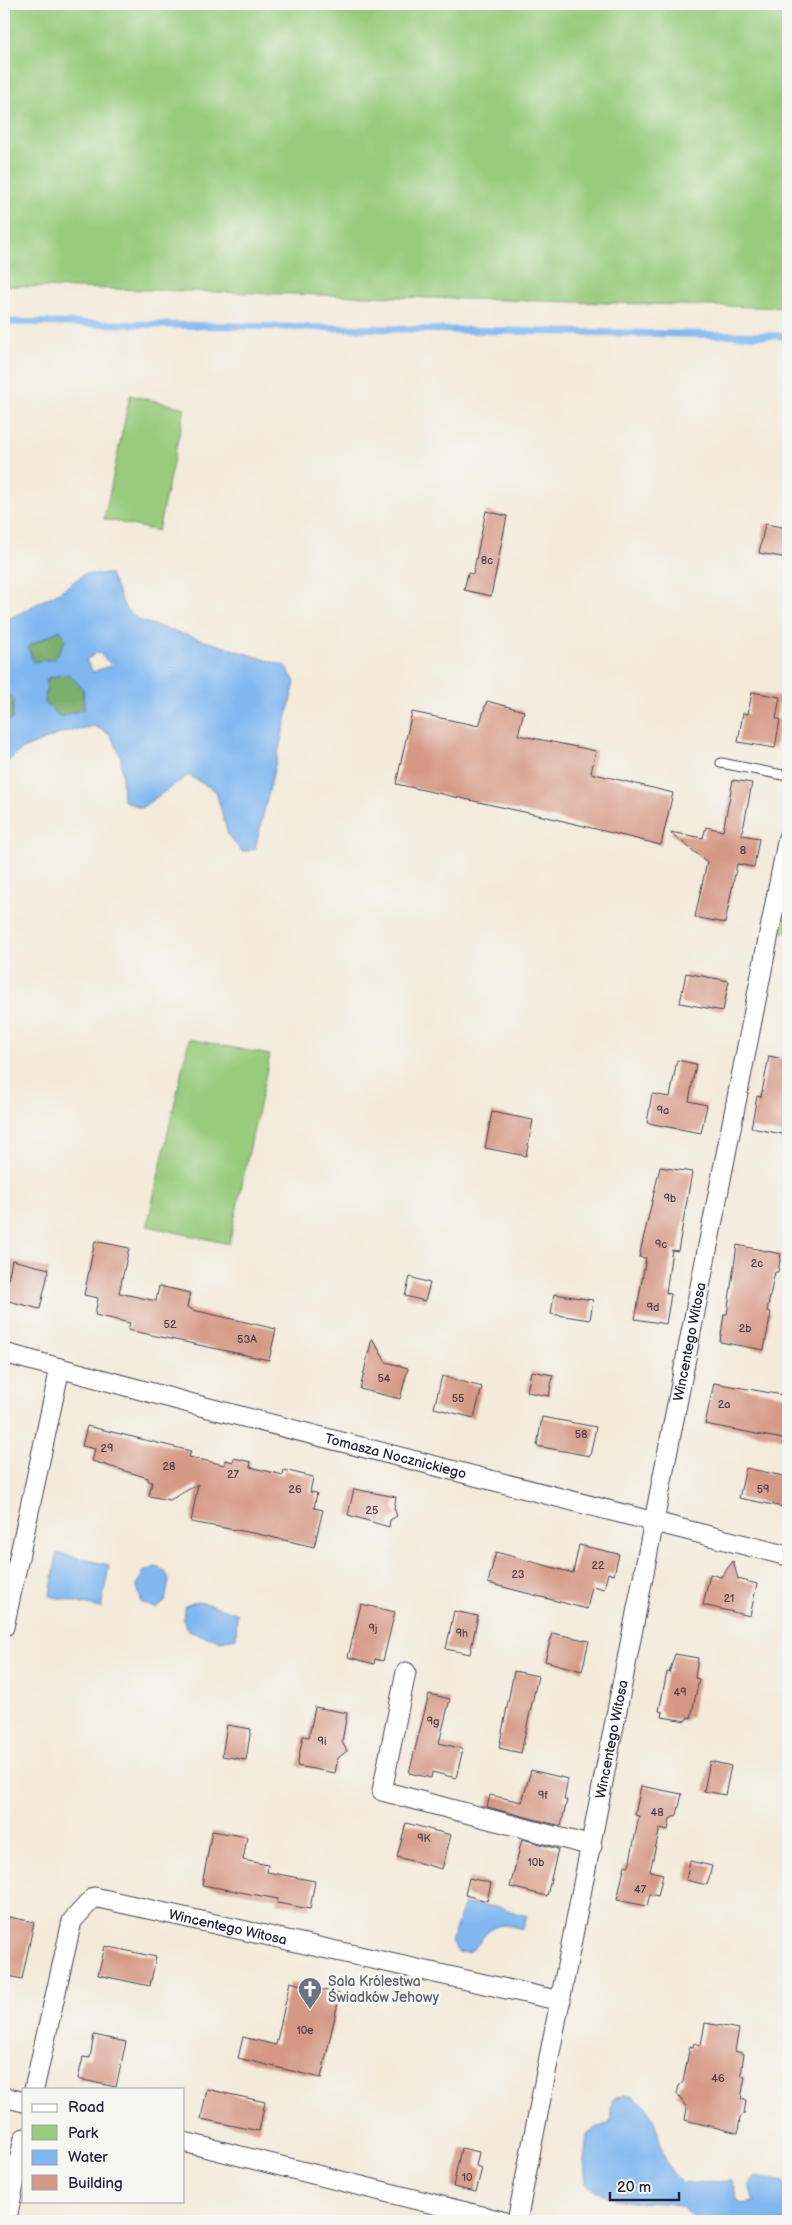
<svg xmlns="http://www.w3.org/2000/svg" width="792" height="2225" font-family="'Balsamiq Sans',sans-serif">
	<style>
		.green { fill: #98cb7c; stroke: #5d765c }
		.forest { fill: #7aaf6c; stroke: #4e6854 }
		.water { fill: #80b7f0; stroke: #516c96; fill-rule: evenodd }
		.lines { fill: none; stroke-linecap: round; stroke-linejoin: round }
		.stream { stroke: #80b7f0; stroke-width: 7 }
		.building { fill: #d59885 }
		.lane-casing { stroke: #414053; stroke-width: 11 }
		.street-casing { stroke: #414053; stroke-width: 21 }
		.lane { stroke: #fff; stroke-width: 9 }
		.street { stroke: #fff; stroke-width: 19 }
		.labels { text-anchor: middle; stroke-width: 5; stroke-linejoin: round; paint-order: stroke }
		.number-label { font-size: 11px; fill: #4f404e }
		.street-label { font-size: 14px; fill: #22223b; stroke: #f6f6f2 }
		.worship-label { font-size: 14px; fill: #5b616d; stroke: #f6f6f2; text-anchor: start }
	</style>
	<rect width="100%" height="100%" fill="#f6f6f2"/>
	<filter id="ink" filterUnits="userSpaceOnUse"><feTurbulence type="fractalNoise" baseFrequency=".02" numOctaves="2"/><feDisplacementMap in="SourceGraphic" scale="10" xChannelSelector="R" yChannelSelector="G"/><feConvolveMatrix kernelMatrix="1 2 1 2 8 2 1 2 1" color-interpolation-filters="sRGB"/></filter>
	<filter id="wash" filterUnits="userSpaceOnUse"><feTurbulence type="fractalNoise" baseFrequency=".0096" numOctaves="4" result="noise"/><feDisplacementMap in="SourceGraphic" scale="20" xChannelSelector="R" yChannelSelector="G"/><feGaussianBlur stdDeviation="1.12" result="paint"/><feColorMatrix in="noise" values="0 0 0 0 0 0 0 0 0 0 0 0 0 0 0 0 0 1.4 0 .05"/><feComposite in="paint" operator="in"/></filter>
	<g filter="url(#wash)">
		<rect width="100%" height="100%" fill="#f3ead9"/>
		<g class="green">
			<path d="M 4,4 L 788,4 L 788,308 L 4,286 Z"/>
			<path d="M 130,395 L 185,408 L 158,531 L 104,519 Z"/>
			<path d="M 788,846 L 788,934 L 776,931 Z"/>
			<path d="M 189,1039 L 270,1055 L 229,1244 L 147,1226 Z"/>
		</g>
		<g class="forest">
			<path d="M 61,630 L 66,639 L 55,659 L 33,662 L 28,646 Z"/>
			<path d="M 70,674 L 83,689 L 84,709 L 60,717 L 45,703 L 47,678 Z"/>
			<path d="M 4,692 L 14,699 L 12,719 L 4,724 Z"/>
		</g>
		<g class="water">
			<path d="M 84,574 L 110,574 L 126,610 L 141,621 L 286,666 L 295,682 L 255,849 L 242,852 L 228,835 L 216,791 L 188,775 L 141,808 L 123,800 L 121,757 L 110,734 L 94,726 L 65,732 L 22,749 L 8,761 L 4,773 L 4,724 L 12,719 L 14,699 L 4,692 L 4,619 L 7,620 L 61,591 ZM 60,630 L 66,639 L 55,659 L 33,662 L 28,646 ZM 98,652 L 112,665 L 93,672 L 86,660 ZM 69,674 L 83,689 L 84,709 L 60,717 L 45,703 L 47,678 Z"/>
			<path d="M 57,1553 L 109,1565 L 101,1608 L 50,1596 Z"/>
			<path d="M 156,1567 L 165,1571 L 169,1580 L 165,1602 L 156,1608 L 142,1603 L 137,1586 L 143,1572 Z"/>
			<path d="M 198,1601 L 237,1613 L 236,1638 L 220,1641 L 188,1631 L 183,1619 L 185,1606 Z"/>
			<path d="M 464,1904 L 499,1907 L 527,1916 L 523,1929 C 517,1928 509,1925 503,1925 C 477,1928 482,1957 458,1952 L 451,1942 Z"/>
			<path d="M 625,2095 C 662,2102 655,2147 672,2172 C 675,2176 680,2180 683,2184 L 731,2181 L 738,2200 L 743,2204 L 754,2202 L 749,2183 L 756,2176 L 784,2182 L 788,2194 L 788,2221 L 698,2221 L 682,2207 L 669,2203 L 633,2202 L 606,2197 L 586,2184 L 584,2161 L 587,2134 L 595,2128 L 610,2123 L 612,2100 Z"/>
		</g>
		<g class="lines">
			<path class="stream" d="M 4,322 L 788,336"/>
		</g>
		<g id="blocks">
			<g class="building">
				<path d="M 486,511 L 507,516 L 491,596 L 464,590 L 468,573 L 473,574 Z"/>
				<path d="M 765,524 L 788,528 L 788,558 L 759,553 Z"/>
				<path d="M 752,692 L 780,697 L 776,719 L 780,719 L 775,748 L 738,742 L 743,713 L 748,714 Z"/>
				<path d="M 487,701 L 524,711 L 518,735 L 596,751 L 591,773 L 673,793 L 661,845 L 547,817 L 396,784 L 412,712 L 479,726 Z"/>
				<path d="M 733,780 L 752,783 L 742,835 L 759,838 L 754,867 L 737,864 L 725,923 L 695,917 L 707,862 L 670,832 L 703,838 L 706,827 L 723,831 Z"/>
				<path d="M 686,973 L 729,981 L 723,1011 L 680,1003 Z"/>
				<path d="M 769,1056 L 788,1060 L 788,1135 L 751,1128 L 757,1096 L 761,1097 Z"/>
				<path d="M 677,1060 L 696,1064 L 689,1101 L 707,1105 L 701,1133 L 647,1123 L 652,1094 L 670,1097 Z"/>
				<path d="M 492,1112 L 533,1120 L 526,1156 L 485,1148 Z"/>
				<path d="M 660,1167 L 692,1172 L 678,1251 L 672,1250 L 666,1293 L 671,1294 L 666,1324 L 635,1319 L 646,1258 L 639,1257 Z"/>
				<path d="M 95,1241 L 129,1248 L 119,1293 L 156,1301 L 159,1286 L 190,1293 L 187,1307 L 193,1310 L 276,1329 L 269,1360 L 128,1330 L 130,1323 L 95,1315 L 98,1298 L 84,1295 Z"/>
				<path d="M 737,1245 L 781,1254 L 778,1272 L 775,1272 L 767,1311 L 771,1312 L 764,1350 L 720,1342 L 724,1314 L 727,1314 Z"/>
				<path d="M 12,1260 L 49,1269 L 40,1309 L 4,1300 Z"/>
				<path d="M 410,1277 L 430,1283 L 425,1301 L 405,1296 Z"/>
				<path d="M 554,1294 L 593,1300 L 590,1320 L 551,1314 Z"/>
				<path d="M 372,1338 L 386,1362 L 408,1368 L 400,1399 L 360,1389 Z"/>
				<path d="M 531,1371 L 553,1375 L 549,1396 L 527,1392 Z"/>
				<path d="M 442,1376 L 482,1387 L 474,1418 L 434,1408 Z"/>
				<path d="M 714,1383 L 788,1396 L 788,1440 L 705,1424 Z"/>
				<path d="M 542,1417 L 596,1427 L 590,1456 L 537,1446 Z"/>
				<path d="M 87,1426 L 191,1451 L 189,1457 L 225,1465 L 225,1460 L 233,1462 L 234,1458 L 251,1462 L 250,1467 L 283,1475 L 284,1470 L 313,1477 L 310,1492 L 317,1493 L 314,1508 L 323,1510 L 314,1547 L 258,1534 L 191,1522 L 198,1484 L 170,1500 L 149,1496 L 152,1482 L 148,1481 L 148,1478 L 92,1461 L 95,1449 L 82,1446 Z"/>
				<path d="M 746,1468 L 788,1477 L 788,1508 L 739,1498 Z"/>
				<path d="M 354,1489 L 396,1497 L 394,1508 L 397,1516 L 390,1520 L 389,1527 L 348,1515 Z"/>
				<path d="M 579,1545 L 619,1554 L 614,1575 L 608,1573 L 604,1589 L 592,1586 L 587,1609 L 488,1583 L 496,1552 L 573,1573 Z"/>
				<path d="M 733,1561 L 738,1579 L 757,1584 L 750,1616 L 703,1605 L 710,1574 L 721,1577 Z"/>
				<path d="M 361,1604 L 395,1612 L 383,1661 L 375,1659 L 374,1664 L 348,1657 Z"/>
				<path d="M 454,1611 L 478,1616 L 470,1654 L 446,1649 Z"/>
				<path d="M 552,1633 L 589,1641 L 582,1671 L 545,1661 Z"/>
				<path d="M 675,1654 L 698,1658 L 695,1678 L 699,1679 L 691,1718 L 688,1717 L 686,1721 L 662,1717 L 663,1712 L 659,1711 L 667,1672 L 669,1673 Z"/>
				<path d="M 514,1671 L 538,1676 L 521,1753 L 499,1748 Z"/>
				<path d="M 429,1694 L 450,1699 L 439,1743 L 463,1749 L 456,1778 L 432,1772 L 431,1778 L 409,1773 Z"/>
				<path d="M 315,1707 L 347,1713 L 342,1742 L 347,1751 L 338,1758 L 335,1773 L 297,1766 L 303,1736 L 309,1737 Z"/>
				<path d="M 227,1725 L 251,1729 L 246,1760 L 222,1756 Z"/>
				<path d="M 710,1761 L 731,1766 L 725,1795 L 704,1791 Z"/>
				<path d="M 531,1770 L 568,1779 L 564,1800 L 567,1800 L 561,1826 L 487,1807 L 490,1795 L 522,1802 Z"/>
				<path d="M 641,1786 L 682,1794 L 677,1815 L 670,1819 L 668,1830 L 660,1828 L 650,1871 L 663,1874 L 658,1896 L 650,1894 L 647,1906 L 617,1900 L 625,1865 L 629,1866 L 639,1816 L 635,1815 Z"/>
				<path d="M 406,1823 L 451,1835 L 442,1869 L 397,1857 Z"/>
				<path d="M 212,1831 L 247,1837 L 243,1860 L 268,1865 L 267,1872 L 315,1881 L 310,1909 L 277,1903 L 278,1899 L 202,1885 Z"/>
				<path d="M 522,1839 L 558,1849 L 547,1896 L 510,1887 Z"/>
				<path d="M 690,1861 L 712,1866 L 707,1885 L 686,1880 Z"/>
				<path d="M 469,1878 L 491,1883 L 487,1901 L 465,1895 Z"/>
				<path d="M 4,1916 L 34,1922 L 22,1979 L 4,1975 Z"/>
				<path d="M 105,1946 L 156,1957 L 150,1986 L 98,1975 Z"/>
				<path d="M 290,1982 L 340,1994 L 321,2078 L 238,2058 L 243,2037 L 276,2045 Z"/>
				<path d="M 705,2023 L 739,2029 L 735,2051 L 744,2054 L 741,2075 L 745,2076 L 741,2099 L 746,2100 L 744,2114 L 740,2117 L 738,2133 L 685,2120 L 687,2108 L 677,2094 L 679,2086 L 683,2082 L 690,2046 L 693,2047 L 694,2043 L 701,2045 Z"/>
				<path d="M 94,2035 L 126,2042 L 116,2087 L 78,2079 L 83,2057 L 90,2058 Z"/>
				<path d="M 207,2089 L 265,2102 L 259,2131 L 201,2119 Z"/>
				<path d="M 461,2148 L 479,2152 L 476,2166 L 482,2168 L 476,2192 L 453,2187 Z"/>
			</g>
		</g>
	</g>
	<g filter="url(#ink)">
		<use href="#blocks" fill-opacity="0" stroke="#414053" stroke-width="1"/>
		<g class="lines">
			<g class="lane-casing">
				<path id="lane" d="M 721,763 L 788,776"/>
			</g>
			<g class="street-casing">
				<g id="street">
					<path id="s1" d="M 4,1353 L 193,1404 L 788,1556"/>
					<path d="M 4,1627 L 60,1368"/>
					<path d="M 406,1672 L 382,1791 L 592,1846"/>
					<path id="s2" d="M 34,2089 L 72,1921 L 94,1897 L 561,2001"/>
					<path d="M 4,2097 L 24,2102"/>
					<path d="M 184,2142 L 502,2221"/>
					<path d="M 8,2213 L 24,2138"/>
					<path id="s3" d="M 517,2221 L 788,837"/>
				</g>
			</g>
			<use href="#lane" class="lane"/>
			<use href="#street" class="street"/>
		</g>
	</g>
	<defs>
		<g id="church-pin" transform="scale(1.25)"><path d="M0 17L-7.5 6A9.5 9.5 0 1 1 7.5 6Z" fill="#6b7280" stroke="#f6f6f2"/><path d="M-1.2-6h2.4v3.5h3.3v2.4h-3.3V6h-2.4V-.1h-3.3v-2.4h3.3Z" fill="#fff"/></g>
	</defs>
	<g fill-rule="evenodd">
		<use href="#church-pin" x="310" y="1989"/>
	</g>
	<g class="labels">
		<g class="number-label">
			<text x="487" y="564">8c</text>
			<text x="743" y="854">8</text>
			<text x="663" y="1114">9a</text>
			<text x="670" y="1202">9b</text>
			<text x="661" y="1248">9c</text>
			<text x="757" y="1267">2c</text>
			<text x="653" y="1311">9d</text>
			<text x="170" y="1328">52</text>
			<text x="745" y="1332">2b</text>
			<text x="247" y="1343">53A</text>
			<text x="384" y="1382">54</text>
			<text x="458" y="1402">55</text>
			<text x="724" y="1408">2a</text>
			<text x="581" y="1438">58</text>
			<text x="107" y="1452">29</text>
			<text x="169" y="1470">28</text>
			<text x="233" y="1478">27</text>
			<text x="295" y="1493">26</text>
			<text x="763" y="1493">59</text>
			<text x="372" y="1514">25</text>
			<text x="598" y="1569">22</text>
			<text x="518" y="1578">23</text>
			<text x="729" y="1602">21</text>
			<text x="373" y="1632">9j</text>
			<text x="462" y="1637">9h</text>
			<text x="680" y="1696">49</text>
			<text x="433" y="1725">9g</text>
			<text x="322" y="1745">9i</text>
			<text x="543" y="1799">9f</text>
			<text x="657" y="1816">48</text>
			<text x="424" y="1842">9K</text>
			<text x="536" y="1866">10b</text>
			<text x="640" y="1893">47</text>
			<text x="305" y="2034">10e</text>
			<text x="718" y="2082">46</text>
			<text x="467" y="2181">10</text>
		</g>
		<g class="street-label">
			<text dy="5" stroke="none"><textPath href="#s3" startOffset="896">Wincentego Witosa</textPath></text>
			<text dy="5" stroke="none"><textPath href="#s1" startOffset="405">Tomasza Nocznickiego</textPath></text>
			<text dy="5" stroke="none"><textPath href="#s3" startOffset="491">Wincentego Witosa</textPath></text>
			<text dy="5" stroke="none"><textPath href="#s2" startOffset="342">Wincentego Witosa</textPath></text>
		</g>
		<g class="worship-label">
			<text x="328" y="1986">Sala Królestwa<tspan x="328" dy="16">Świadków Jehowy</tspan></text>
		</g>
	</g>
	<rect width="792" height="2225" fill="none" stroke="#f6f6f2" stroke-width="20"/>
	<rect x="22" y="2088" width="162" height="115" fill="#f6f6f2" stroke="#a1a1a9"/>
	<rect x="32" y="2104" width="25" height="8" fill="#ffffff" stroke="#a1a1a9"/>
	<text x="68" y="2112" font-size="15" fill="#22223b">Road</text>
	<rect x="32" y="2125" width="25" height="15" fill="#98cb7c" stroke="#a1a1a9"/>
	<text x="68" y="2138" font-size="15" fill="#22223b">Park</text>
	<rect x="32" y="2150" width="25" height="15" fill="#80b7f0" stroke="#a1a1a9"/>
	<text x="68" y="2162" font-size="15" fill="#22223b">Water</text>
	<rect x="32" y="2175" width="25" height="15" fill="#d59885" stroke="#a1a1a9"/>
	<text x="68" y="2188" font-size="15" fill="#22223b">Building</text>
	<path d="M610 2192v8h69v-8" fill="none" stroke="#22223b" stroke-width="2.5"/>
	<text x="617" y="2192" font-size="15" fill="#22223b" stroke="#f6f6f2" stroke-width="4" paint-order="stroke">20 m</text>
</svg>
